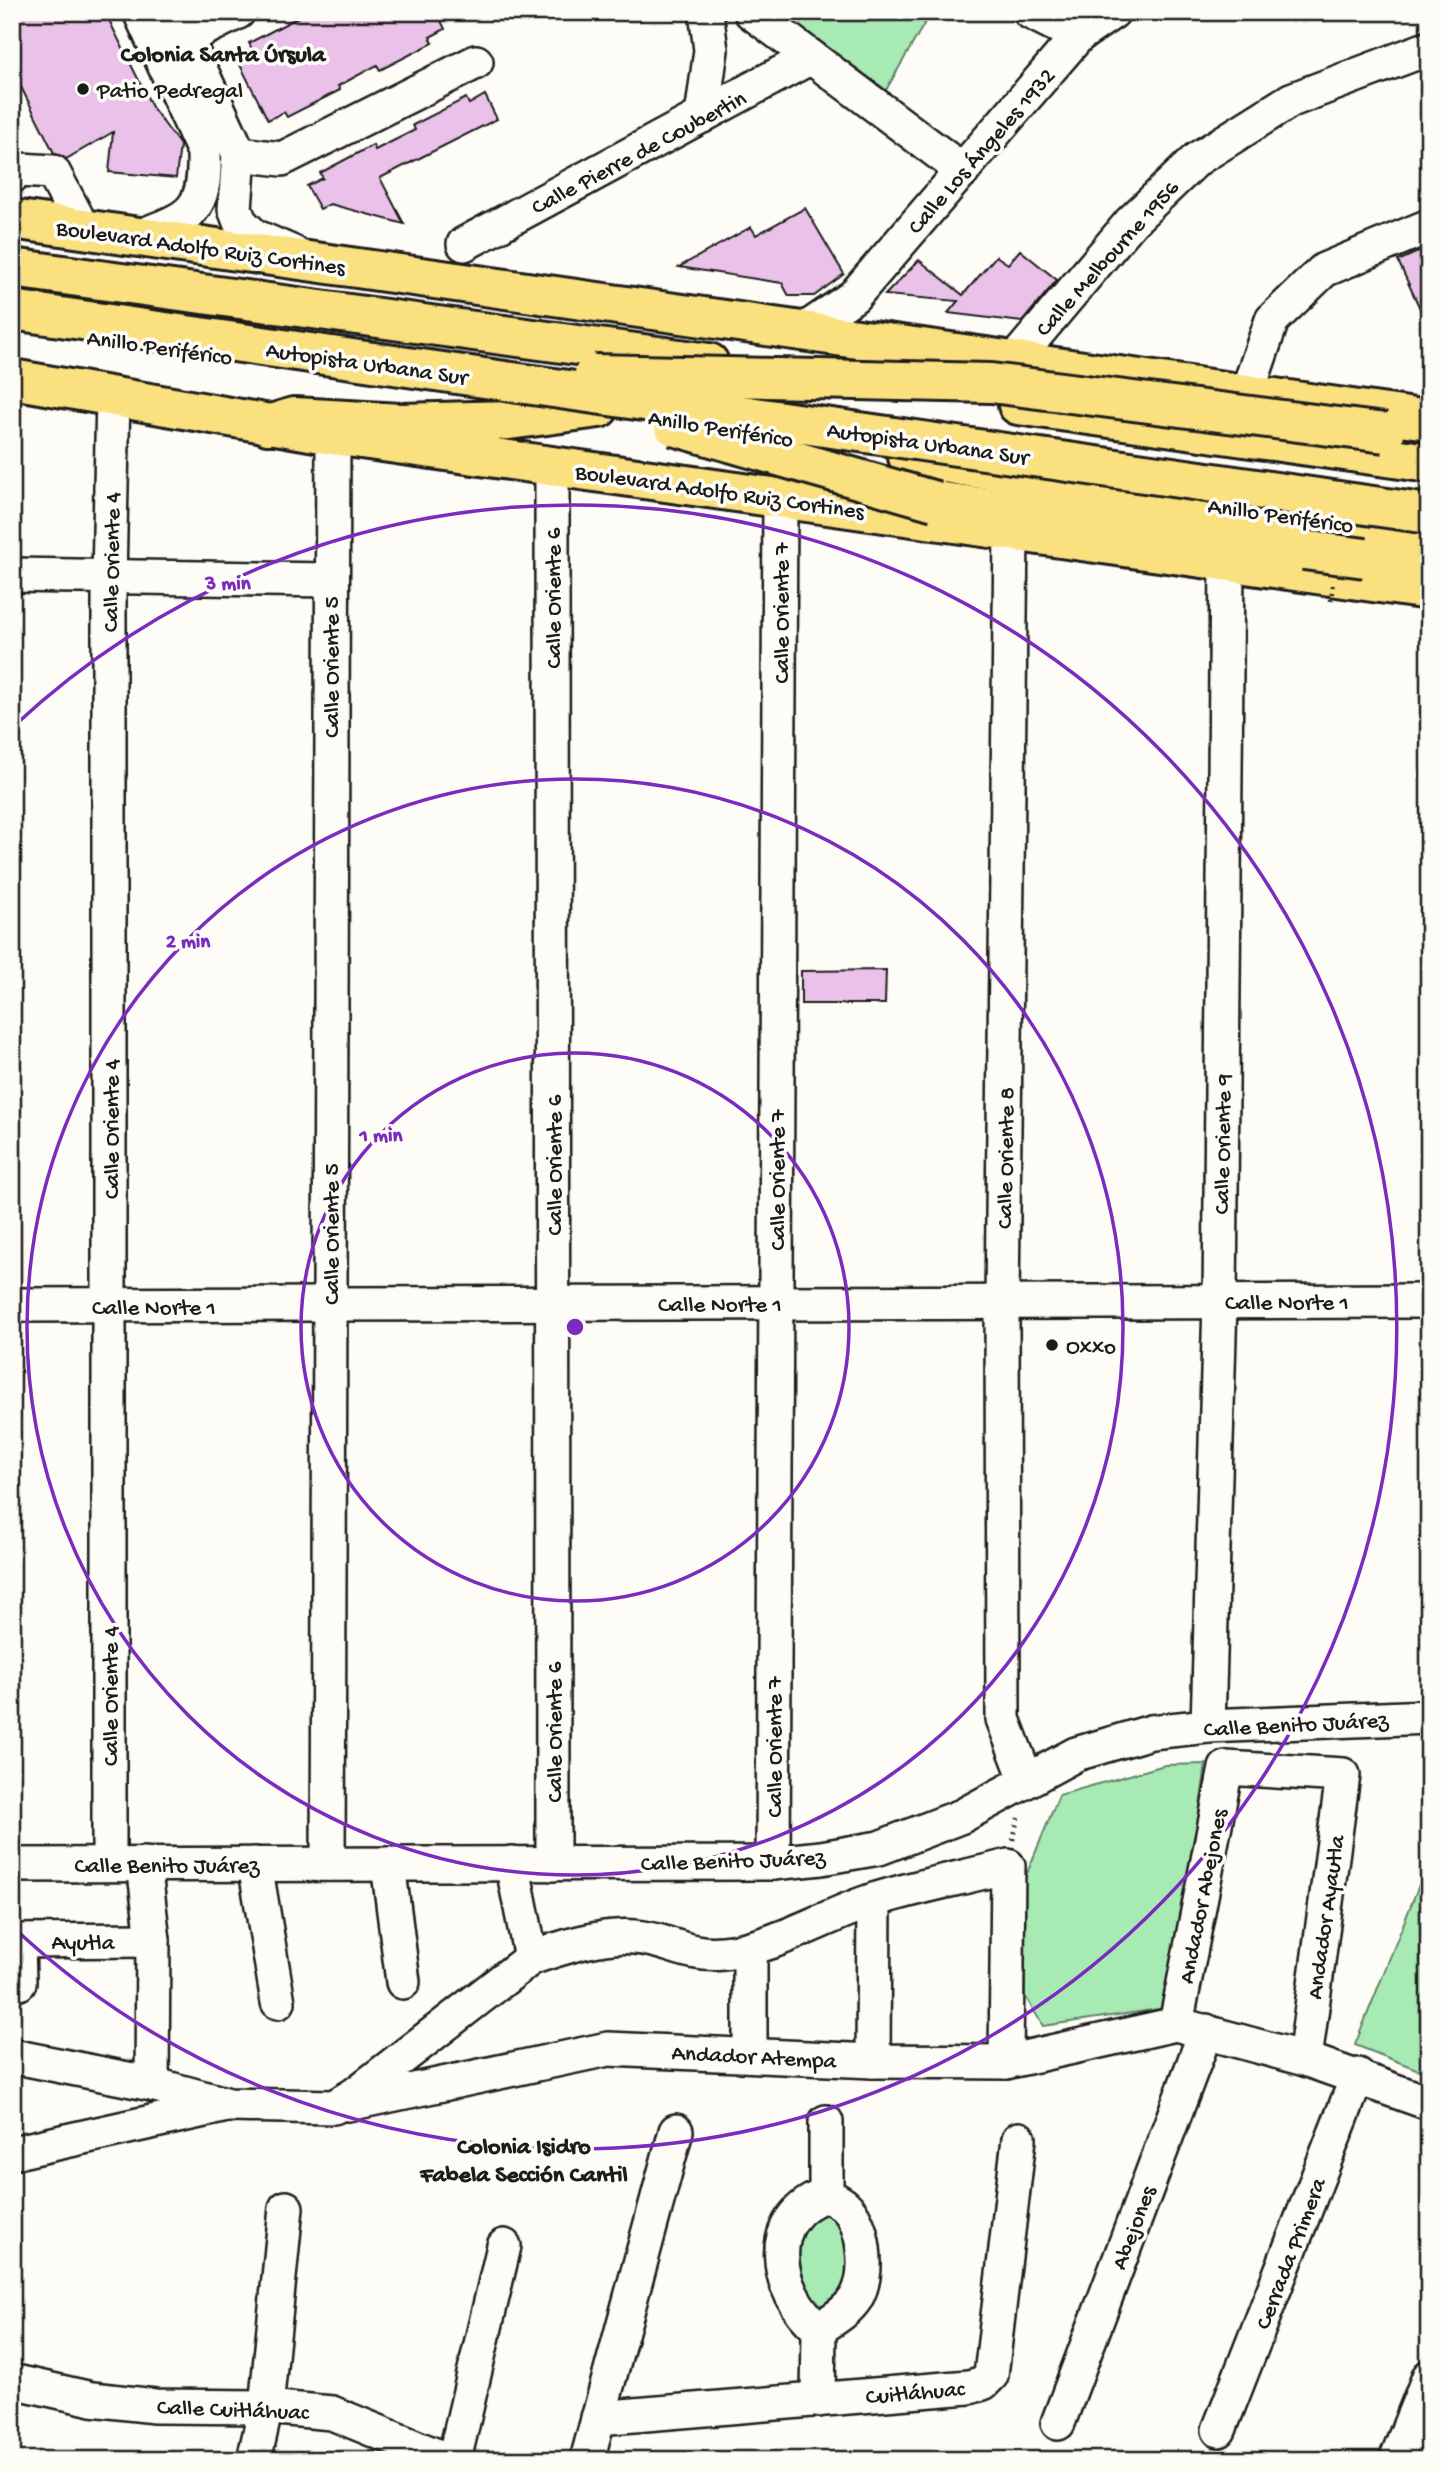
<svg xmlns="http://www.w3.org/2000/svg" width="1441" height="2472" font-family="'Gochi Hand',sans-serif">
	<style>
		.green { fill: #a8eab4; stroke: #628368; stroke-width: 2 }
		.building { fill: #eac1e9; stroke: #1c1c1c; stroke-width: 2 }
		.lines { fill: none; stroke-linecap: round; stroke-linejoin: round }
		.minor-casing { stroke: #1c1c1c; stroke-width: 38 }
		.major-casing { stroke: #1c1c1c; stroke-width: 44 }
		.highway-casing { stroke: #1c1c1c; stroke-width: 44 }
		.path { stroke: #1c1c1c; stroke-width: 4.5; stroke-dasharray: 2 5; stroke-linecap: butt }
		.minor { stroke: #fdfcf7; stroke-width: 33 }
		.major { stroke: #fbe080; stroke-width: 38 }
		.highway { stroke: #fbe080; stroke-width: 38 }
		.highway-bridge-casing { stroke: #1c1c1c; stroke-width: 44; stroke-linecap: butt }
		.path-bridge { stroke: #1c1c1c; stroke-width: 4.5; stroke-dasharray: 2 5; stroke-linecap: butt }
		.highway-bridge { stroke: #fbe080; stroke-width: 38 }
		.ring { fill: none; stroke: #7b2cbf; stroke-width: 3.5 }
		.poi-dot { fill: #1c1c1c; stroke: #fdfcf7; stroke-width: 2.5 }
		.labels { text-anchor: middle; stroke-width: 7; stroke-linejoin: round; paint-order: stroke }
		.poi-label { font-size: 23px; fill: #1c1c1c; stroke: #fdfcf7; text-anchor: start }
		.street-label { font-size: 23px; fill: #1c1c1c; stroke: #fdfcf7 }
		.neighbourhood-label { font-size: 24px; font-weight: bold; fill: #1c1c1c; stroke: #fdfcf7 }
		.centre { fill: #7b2cbf; stroke: #fdfcf7; stroke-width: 3.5 }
		.ring-label { font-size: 21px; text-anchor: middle; font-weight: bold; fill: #7b2cbf; stroke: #fdfcf7; stroke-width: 7; stroke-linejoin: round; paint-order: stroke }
	</style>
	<rect width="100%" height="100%" fill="#fdfcf7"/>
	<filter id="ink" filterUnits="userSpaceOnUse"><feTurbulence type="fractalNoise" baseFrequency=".0143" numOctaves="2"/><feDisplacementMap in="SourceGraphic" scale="14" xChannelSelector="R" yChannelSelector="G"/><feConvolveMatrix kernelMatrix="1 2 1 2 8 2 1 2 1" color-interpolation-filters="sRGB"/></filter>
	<g filter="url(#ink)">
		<g class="green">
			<path d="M 780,12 L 931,12 L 886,90 Z"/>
			<path d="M 1206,1764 L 1172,2007 L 1043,2026 L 1025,1996 L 1023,1883 L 1059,1795 L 1165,1765 Z"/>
			<path d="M 1429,1860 L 1429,2074 L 1355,2045 Z"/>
			<path d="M 832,2207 L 854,2260 L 835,2306 L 817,2312 L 801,2300 L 795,2226 Z"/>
		</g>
		<g class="building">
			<path d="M 12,12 L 105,12 L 152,107 L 180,145 L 176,178 L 109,172 L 113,132 L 66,159 L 54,153 L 12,69 Z"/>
			<path d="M 308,12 L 437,12 L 445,29 L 430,37 L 433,43 L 380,70 L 377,65 L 338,86 L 340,90 L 287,117 L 284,112 L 268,120 L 236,57 L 252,49 L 249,43 Z"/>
			<path d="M 485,95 L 497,119 L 380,178 L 404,224 L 330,204 L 320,209 L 307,186 L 323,178 L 320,173 L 373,145 L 375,150 L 415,130 L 413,125 L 466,98 L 469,104 Z"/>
			<path d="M 805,208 L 844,274 L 814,296 L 789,296 L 782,283 L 679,267 L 751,227 L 756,235 Z"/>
			<path d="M 1020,250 L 1057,280 L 1022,322 L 948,313 L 958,301 L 885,295 L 919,260 L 963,295 L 996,256 L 1008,264 Z"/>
			<path d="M 1420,251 L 1429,270 L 1429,328 L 1398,261 Z"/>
			<path d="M 886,970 L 885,1004 L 801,1004 L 801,971 Z"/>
		</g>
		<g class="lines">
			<g class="minor-casing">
				<g id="minor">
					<path d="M 174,12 L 239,154 L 235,209 L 240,222 L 254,236 L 293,253"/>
					<path d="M 751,12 L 963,171"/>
					<path d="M 1030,12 L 1078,36"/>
					<path d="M 186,38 L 238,12"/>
					<path d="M 702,116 L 711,50 L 706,12"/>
					<path d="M 239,154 L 282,159 L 476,62"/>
					<path d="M 12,176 L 20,170 L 53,172 L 83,229"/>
					<path d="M 138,237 C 190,217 206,213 204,152 L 140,12"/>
					<path d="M 464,244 L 811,57"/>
					<path d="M 803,331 L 854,296 L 1078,36 L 1113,12"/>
					<path d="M 1013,362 L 1131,222 L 1197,159 L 1291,100 L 1429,48"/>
					<path d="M 1246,396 L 1272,320 L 1324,270 L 1429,226"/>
					<path d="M 552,466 L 553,1864"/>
					<path d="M 1011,532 L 1002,1301 L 1003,1719 L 1026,1779"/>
					<path d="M 12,575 L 330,580"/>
					<path d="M 12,1305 L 1429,1301"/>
					<path d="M 1208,1726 L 1220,1301 L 1227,562"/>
					<path d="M 512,1863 L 531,1958"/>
					<path d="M 773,1863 L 780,498"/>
					<path d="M 109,1864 L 109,578 L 113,395"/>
					<path d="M 144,1864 L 153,1940 L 152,2084"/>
					<path d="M 255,1864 L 278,2002"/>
					<path d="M 328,1864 L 333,435"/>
					<path d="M 388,1864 L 403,1982"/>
					<path d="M 12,1865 L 773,1863 L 821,1858 L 879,1848 L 962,1816 L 1076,1754 L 1151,1732 L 1208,1726 L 1429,1717"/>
					<path d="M 12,1941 L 153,1940"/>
					<path d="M 18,1941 L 19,1983"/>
					<path d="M 750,1948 L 750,2054"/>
					<path d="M 1176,2024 L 1226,1768 L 1343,1775 L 1305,2059"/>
					<path d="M 12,2056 L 152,2084 L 229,2105 L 334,2107 L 354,2095 L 531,1958 C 563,1947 602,1934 635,1937 C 667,1939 687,1957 723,1953 C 775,1948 824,1916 874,1900 C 917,1886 963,1878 1008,1866 L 1006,2062"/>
					<path d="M 873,2061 L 874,1900"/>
					<path d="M 348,2104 L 608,2049 L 873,2061 L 1006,2062 L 1176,2024 L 1305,2059 L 1429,2103"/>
					<path d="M 12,2153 L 223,2106"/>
					<path d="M 826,2195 C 832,2198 840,2201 845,2206 C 865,2225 870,2273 856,2298 C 847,2312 832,2320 819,2329 C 774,2293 762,2216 826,2195 Z"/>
					<path d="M 826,2195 L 826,2122"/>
					<path d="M 12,2381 L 92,2399 L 155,2406 L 266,2407 L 332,2413 L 447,2460"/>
					<path d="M 818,2400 L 819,2329"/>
					<path d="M 598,2418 L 969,2387 L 983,2383 L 991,2375 L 1019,2139"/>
					<path d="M 1058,2423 L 1206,2031"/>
					<path d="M 1219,2430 L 1358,2075"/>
					<path d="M 254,2460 L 266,2407 L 286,2208"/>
					<path d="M 454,2460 L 504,2246"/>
					<path d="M 587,2460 L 676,2131"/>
					<path d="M 1396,2460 L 1429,2377"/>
				</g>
			</g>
			<g class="major-casing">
				<g id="major">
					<path d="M 12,219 L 1429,420"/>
					<path d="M 12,379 L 333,435 L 1429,590"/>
				</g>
			</g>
			<g class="highway-casing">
				<g id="highway">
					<path d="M 12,268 L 709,363"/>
					<path d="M 1018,405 L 1429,463"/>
					<path d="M 268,425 L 294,417 L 401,423 L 509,420 L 599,408"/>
					<path d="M 908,457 L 1136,494 L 1429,533"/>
					<path d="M 935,501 L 1304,550"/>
					<path d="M 1365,558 L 1429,567"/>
				</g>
			</g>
			<path class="path" d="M 1013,1840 L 1018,1818"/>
			<use href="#minor" class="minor"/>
			<use href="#major" class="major"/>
			<use href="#highway" class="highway"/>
			<g class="highway-bridge-casing">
				<g id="highway-bridge">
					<path d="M 12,310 L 1429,514"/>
					<path d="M 594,374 L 991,383 L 1385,433"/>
					<path d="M 674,426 L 935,501"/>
					<path d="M 1304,550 L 1365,558"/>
				</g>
			</g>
			<path class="path-bridge" d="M 1331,601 L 1333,581"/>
			<use href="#highway-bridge" class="highway-bridge"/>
		</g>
	</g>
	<g class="ring">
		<circle cx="575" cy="1327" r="274"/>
		<circle cx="575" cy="1327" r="548"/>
		<path d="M14 726A822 822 0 1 1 14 1928"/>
	</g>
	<g class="poi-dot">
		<circle cx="83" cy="89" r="7"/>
		<circle cx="1052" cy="1345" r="7"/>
	</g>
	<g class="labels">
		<g class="poi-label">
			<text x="97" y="97">Patio Pedregal</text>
			<text x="1066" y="1353">Oxxo</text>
		</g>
		<g class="street-label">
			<text transform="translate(980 150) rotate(-49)" y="8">Calle Los Ángeles 1932</text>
			<text transform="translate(638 151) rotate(-28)" y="8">Calle Pierre de Coubertin</text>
			<text transform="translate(201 246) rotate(8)" y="8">Boulevard Adolfo Ruiz Cortines</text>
			<text transform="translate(1106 257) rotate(-48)" y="8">Calle Melbourne 1956</text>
			<text transform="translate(160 346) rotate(8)" y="8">Anillo Periférico</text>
			<text transform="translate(367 362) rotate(8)" y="8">Autopista Urbana Sur</text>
			<text transform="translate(721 427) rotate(9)" y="8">Anillo Periférico</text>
			<text transform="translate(928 442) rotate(8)" y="8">Autopista Urbana Sur</text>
			<text transform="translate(720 490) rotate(8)" y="8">Boulevard Adolfo Ruiz Cortines</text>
			<text transform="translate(1281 514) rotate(8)" y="8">Anillo Periférico</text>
			<text transform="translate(110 562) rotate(-89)" y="8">Calle Oriente 4</text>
			<text transform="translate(552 598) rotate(-90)" y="8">Calle Oriente 6</text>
			<text transform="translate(780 613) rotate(-90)" y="8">Calle Oriente 7</text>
			<text transform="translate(330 667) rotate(-90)" y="8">Calle Oriente 5</text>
			<text transform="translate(110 1129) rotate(-90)" y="8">Calle Oriente 4</text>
			<text transform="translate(1221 1144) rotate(-89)" y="8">Calle Oriente 9</text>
			<text transform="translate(1004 1158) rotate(-89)" y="8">Calle Oriente 8</text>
			<text transform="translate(553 1165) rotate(-90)" y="8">Calle Oriente 6</text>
			<text transform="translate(776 1180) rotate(-90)" y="8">Calle Oriente 7</text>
			<text transform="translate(330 1234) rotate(-90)" y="8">Calle Oriente 5</text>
			<text x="1287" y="1309">Calle Norte 1</text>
			<text x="720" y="1311">Calle Norte 1</text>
			<text x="154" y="1314">Calle Norte 1</text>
			<text transform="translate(109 1696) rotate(-90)" y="8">Calle Oriente 4</text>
			<text transform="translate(1296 1723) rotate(-3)" y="8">Calle Benito Juárez</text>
			<text transform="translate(553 1732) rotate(-90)" y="8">Calle Oriente 6</text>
			<text transform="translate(773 1747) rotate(-90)" y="8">Calle Oriente 7</text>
			<text transform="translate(733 1859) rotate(-2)" y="8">Calle Benito Juárez</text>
			<text x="167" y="1872">Calle Benito Juárez</text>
			<text transform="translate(1201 1896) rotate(-79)" y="8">Andador Abejones</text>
			<text transform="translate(1324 1917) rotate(-82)" y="8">Andador Ayautla</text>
			<text x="83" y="1949">Ayutla</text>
			<text transform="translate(754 2055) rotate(3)" y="8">Andador Atempa</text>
			<text transform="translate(1132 2227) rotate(-69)" y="8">Abejones</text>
			<text transform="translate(1289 2253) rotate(-69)" y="8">Cerrada Primera</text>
			<text transform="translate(915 2391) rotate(-5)" y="8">Cuitláhuac</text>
			<text transform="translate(233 2408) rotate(2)" y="8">Calle Cuitláhuac</text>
		</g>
		<g class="neighbourhood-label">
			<text x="223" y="61">Colonia Santa Úrsula</text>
			<text x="524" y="2153">Colonia Isidro<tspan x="524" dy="28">Fabela Sección Cantil</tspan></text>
		</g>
	</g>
	<circle cx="575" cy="1327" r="10" class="centre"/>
	<g class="ring-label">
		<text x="228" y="589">3 min</text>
		<text x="188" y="947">2 min</text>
		<text x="381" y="1141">1 min</text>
	</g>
	<rect width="1441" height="2472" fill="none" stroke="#fdfcf7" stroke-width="42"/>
	<rect x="21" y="21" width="1399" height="2430" fill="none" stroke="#1c1c1c" stroke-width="2.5" filter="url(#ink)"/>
</svg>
